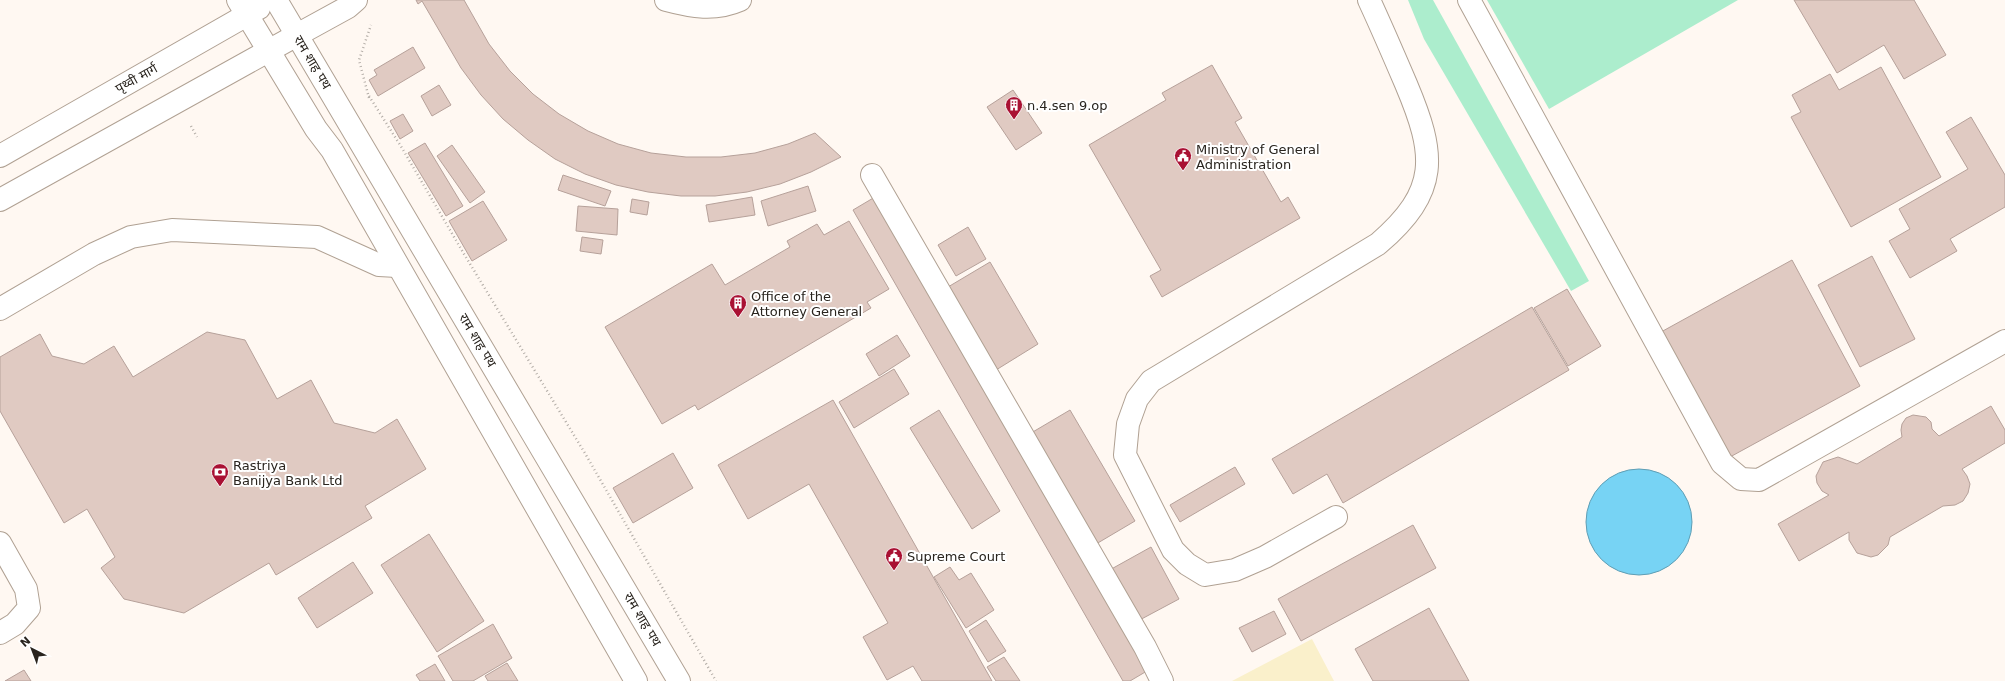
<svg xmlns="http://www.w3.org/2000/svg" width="2005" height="681" font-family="'DejaVu Sans','Noto Sans Devanagari',sans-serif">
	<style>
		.green { fill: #acedcd }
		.sand { fill: #faf0cb }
		.water { fill: #77d3f4; stroke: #609eb4 }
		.building { fill: #e0cac2; stroke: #b6a19a }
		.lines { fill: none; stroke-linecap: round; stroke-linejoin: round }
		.minor-casing { stroke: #b0a193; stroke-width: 24 }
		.major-casing { stroke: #b0a193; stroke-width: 24 }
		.path { stroke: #b3ada7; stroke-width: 2.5; stroke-dasharray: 1 3; stroke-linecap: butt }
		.minor { stroke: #fff; stroke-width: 22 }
		.major { stroke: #fff; stroke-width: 22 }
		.labels { text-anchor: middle; stroke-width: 4; stroke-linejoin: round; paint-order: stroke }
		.street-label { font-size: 13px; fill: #29241e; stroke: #fff }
		.poi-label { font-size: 13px; fill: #29241e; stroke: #fff; text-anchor: start }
	</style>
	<rect width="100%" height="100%" fill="#fff8f2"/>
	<g class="green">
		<path d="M 1408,0 L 1433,0 L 1589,281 L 1571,291 L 1424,39 Z"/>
		<path d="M 1487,0 L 1738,0 L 1549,109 Z"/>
	</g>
	<path class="sand" d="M 1312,639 L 1334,681 L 1232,681 Z"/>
	<circle class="water" cx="1639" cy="522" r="53"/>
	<g class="building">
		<path d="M 416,0 L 464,0 L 489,44 L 510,71 L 533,94 L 559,114 L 588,131 L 618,144 L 651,153 L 686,157 L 721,157 L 755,153 L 788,144 L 815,133 L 841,157 L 811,172 L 780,184 L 747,192 L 715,196 L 681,196 L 648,192 L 616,185 L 585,174 L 555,159 L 528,140 L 503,119 L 481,95 L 461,68 L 422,1 L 418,4 Z"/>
		<path d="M 1794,0 L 1914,0 L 1946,55 L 1904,79 L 1884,45 L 1837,73 Z"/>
		<path d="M 413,47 L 425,68 L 378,96 L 369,80 L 377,75 L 374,70 Z"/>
		<path d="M 1212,65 L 1242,118 L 1235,122 L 1281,202 L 1288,197 L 1300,218 L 1162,297 L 1150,276 L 1161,270 L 1089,145 L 1166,100 L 1162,93 Z"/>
		<path d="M 1881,67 L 1941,177 L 1851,227 L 1791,117 L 1801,112 L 1792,95 L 1830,74 L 1839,90 Z"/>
		<path d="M 439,85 L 451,105 L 432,116 L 421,96 Z"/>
		<path d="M 1013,90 L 1042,133 L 1016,150 L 987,107 Z"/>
		<path d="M 403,114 L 413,131 L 400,139 L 390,121 Z"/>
		<path d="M 1971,117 L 2005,175 L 2005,207 L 1950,239 L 1957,251 L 1910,278 L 1889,241 L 1910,229 L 1899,209 L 1968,169 L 1946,132 Z"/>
		<path d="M 425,143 L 463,206 L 446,216 L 408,153 Z"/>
		<path d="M 452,145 L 485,192 L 470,203 L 437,156 Z"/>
		<path d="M 563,175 L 611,191 L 605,206 L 558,190 Z"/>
		<path d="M 808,186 L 816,211 L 768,226 L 761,201 Z"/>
		<path d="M 880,194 L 1152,668 L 1130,681 L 1123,681 L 853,210 Z"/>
		<path d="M 752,197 L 755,215 L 709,222 L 706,205 Z"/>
		<path d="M 632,199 L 649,202 L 647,215 L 630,212 Z"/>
		<path d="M 483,201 L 507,240 L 472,261 L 449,221 Z"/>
		<path d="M 578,206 L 618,209 L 617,235 L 576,231 Z"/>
		<path d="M 849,221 L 889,289 L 867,302 L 871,308 L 698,410 L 695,405 L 662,424 L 605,327 L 712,264 L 725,285 L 790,247 L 787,241 L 817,224 L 824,235 Z"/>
		<path d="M 968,227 L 986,259 L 956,276 L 938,245 Z"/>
		<path d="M 582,237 L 603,240 L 601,254 L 580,251 Z"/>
		<path d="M 1872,256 L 1915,339 L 1860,367 L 1818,285 Z"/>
		<path d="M 1792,260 L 1860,386 L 1730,457 L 1661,332 Z"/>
		<path d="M 990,262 L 1038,344 L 996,370 L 948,287 Z"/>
		<path d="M 1567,289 L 1601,346 L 1568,366 L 1534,308 Z"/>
		<path d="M 1532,307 L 1569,370 L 1343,503 L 1327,474 L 1293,494 L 1272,459 Z"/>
		<path d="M 207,332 L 245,340 L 277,399 L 311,380 L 334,423 L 375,433 L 397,419 L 426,469 L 365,506 L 372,518 L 276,575 L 269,563 L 184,613 L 124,599 L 101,568 L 115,557 L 87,509 L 64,523 L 0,411 L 0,357 L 40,334 L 52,356 L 84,364 L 114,346 L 133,377 Z"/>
		<path d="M 897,335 L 910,356 L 879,376 L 866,354 Z"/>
		<path d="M 894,369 L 909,394 L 854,428 L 839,402 Z"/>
		<path d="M 833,400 L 992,681 L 922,681 L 913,666 L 887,680 L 863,637 L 888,623 L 809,484 L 748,519 L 718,465 Z"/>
		<path d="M 1991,406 L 2005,430 L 2005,443 L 1962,469 L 1967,476 L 1970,484 L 1968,493 L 1963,501 L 1955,505 L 1943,506 L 1890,537 L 1888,545 L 1878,555 L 1871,557 L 1857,553 L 1849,540 L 1849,532 L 1799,561 L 1778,524 L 1829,495 L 1822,491 L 1817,483 L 1816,476 L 1823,462 L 1838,457 L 1857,464 L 1902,437 L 1901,430 L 1902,424 L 1906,418 L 1913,415 L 1926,417 L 1931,422 L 1932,429 L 1939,436 Z"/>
		<path d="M 939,410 L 1000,511 L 972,529 L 910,428 Z"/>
		<path d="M 1070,410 L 1135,521 L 1091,547 L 1026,436 Z"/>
		<path d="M 673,453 L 693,488 L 633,523 L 613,488 Z"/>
		<path d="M 1235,467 L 1245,484 L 1180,522 L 1170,505 Z"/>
		<path d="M 1413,525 L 1436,568 L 1301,641 L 1278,599 Z"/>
		<path d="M 429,534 L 484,621 L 437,652 L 381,565 Z"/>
		<path d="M 1151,547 L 1179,599 L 1134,623 L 1106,572 Z"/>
		<path d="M 353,562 L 373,593 L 317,628 L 298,598 Z"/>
		<path d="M 950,567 L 959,580 L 971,573 L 994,610 L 966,628 L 934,577 Z"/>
		<path d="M 1429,608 L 1469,681 L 1373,681 L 1355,649 Z"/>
		<path d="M 1274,611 L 1286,634 L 1252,652 L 1239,628 Z"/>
		<path d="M 986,620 L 1006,651 L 988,662 L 969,631 Z"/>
		<path d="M 493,624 L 512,658 L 473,681 L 453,681 L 438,656 Z"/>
		<path d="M 1004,657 L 1020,681 L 996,681 L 987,667 Z"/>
		<path d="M 507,663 L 518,681 L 488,681 L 485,676 Z"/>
		<path d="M 435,664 L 445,681 L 420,681 L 416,675 Z"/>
		<path d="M 24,670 L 31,681 L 5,681 Z"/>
	</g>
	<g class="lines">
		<g class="minor-casing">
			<g id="minor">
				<path d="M 666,0 C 692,7 715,11 740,0"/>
				<path d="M 1469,0 L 1722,463 L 1741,479 L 1759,480 L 2005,341"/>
				<path d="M 297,35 L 348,7 L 356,0"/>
				<path d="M 872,175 L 1145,647 L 1162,681"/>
				<path d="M 0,309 L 94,254 L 131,237 L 172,230 L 317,237 L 379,265 L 397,266"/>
				<path d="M 1336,517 L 1265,557 L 1235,570 L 1205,575 L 1187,564 L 1173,550 L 1125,455 L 1128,424 L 1137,399 L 1151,381 L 1378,244 C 1440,191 1436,155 1406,84 C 1394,56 1382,28 1369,0"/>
				<path d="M 0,543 L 26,589 L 29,608 L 15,624 L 0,633"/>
			</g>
		</g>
		<g class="major-casing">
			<g id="major">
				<path d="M 238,0 L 316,129 L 332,150 L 636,681"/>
				<path d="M 276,0 L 679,681"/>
				<path d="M 0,156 L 259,8"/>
				<path d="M 0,200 L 297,35"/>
			</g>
		</g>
		<g class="path">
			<path d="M 369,96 L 402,148 L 464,254 L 586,455 L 716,681"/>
			<path d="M 369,98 L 359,60 L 371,25"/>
			<path d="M 191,126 L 197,137"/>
		</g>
		<use href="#minor" class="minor"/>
		<use href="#major" class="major"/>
	</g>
	<defs>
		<g id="building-pin" transform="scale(0.9)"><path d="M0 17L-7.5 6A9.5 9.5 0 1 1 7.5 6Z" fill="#a91133" stroke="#fff"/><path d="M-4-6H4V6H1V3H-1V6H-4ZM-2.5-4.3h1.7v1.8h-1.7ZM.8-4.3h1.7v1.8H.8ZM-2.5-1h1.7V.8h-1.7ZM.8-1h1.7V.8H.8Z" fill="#fff"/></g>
		<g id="civic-pin" transform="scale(0.9)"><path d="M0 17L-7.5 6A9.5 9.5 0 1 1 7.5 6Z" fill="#a91133" stroke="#fff"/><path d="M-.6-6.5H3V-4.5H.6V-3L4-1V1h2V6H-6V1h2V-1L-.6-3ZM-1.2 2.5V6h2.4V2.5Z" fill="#fff"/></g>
		<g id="bank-pin" transform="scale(0.9)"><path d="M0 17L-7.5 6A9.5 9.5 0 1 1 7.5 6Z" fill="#a91133" stroke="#fff"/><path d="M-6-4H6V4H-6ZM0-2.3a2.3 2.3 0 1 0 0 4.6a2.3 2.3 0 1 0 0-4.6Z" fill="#fff"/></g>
	</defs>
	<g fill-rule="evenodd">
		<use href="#building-pin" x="1014" y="105"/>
		<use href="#civic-pin" x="1183" y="156"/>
		<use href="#building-pin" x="738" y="303"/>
		<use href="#bank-pin" x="220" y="472"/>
		<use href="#civic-pin" x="894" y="556"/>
	</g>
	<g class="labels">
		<g class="street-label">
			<text transform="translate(313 62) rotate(59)" y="5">राम शाह पथ</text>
			<text transform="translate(136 78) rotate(-29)" y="5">पृथ्वी मार्ग</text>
			<text transform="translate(478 340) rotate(59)" y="5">राम शाह पथ</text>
			<text transform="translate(643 619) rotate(59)" y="5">राम शाह पथ</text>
		</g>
		<g class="poi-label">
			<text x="1027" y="110">n.4.sen 9.op</text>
			<text x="1196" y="154">Ministry of General<tspan x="1196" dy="15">Administration</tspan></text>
			<text x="751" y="301">Office of the<tspan x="751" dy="15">Attorney General</tspan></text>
			<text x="233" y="470">Rastriya<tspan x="233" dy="15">Banijya Bank Ltd</tspan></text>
			<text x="907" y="561">Supreme Court</text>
		</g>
	</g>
	<g transform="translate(32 649) rotate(318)" stroke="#ffffff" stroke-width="3" paint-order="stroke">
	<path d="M0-3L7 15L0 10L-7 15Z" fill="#29241e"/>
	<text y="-6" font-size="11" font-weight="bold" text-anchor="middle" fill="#29241e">N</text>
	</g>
</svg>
